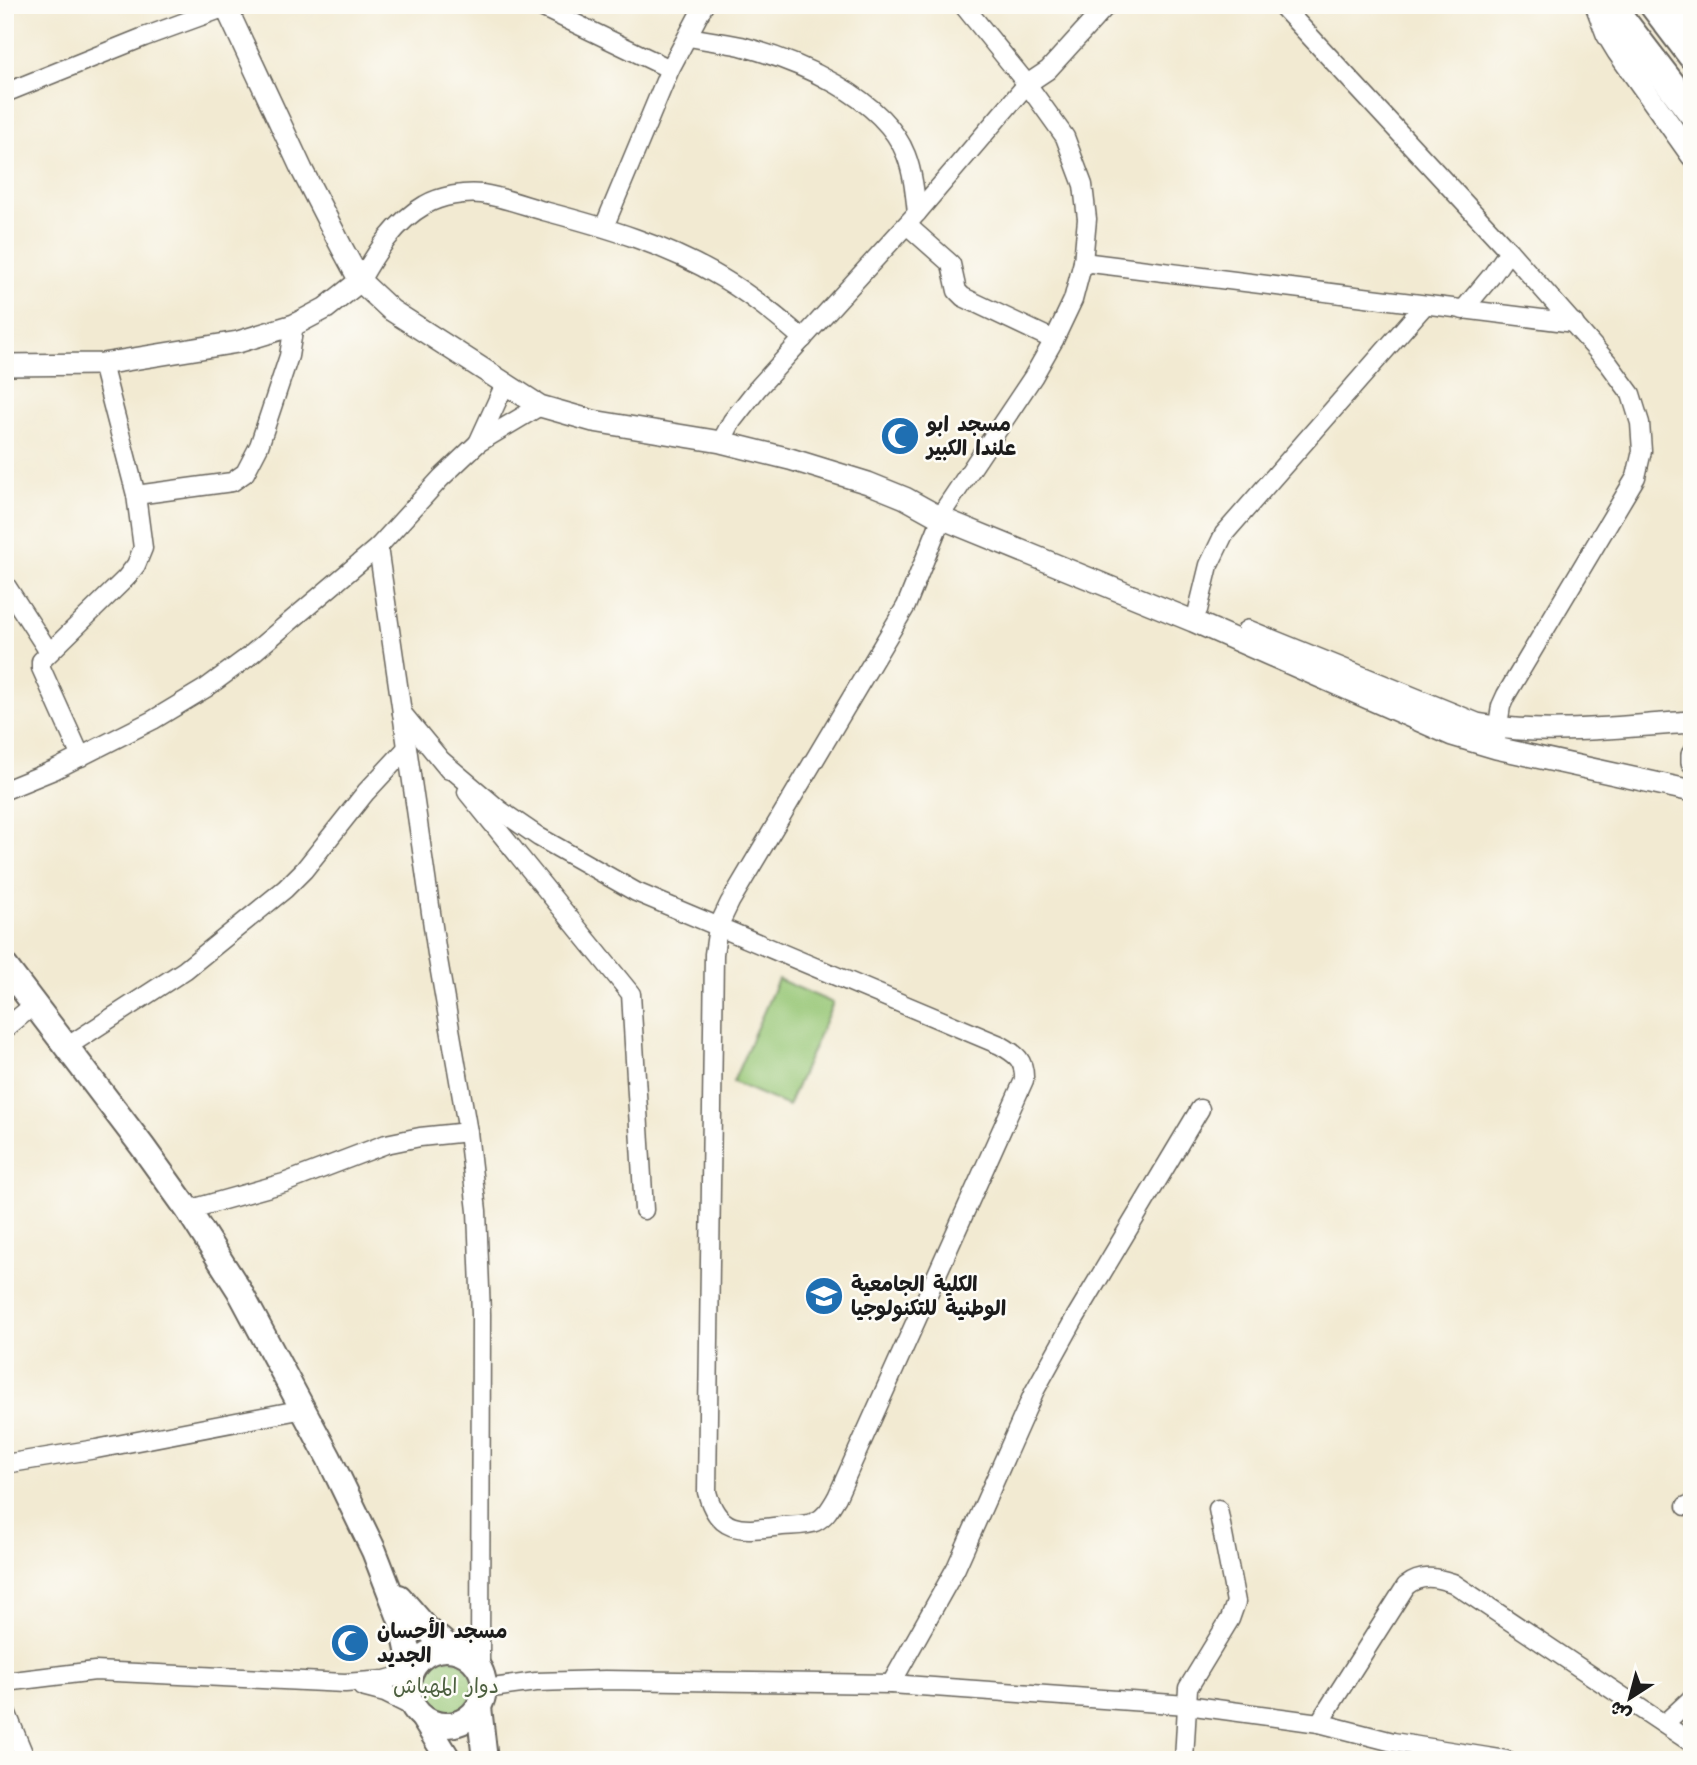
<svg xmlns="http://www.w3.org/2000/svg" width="1697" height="1765" font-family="'Architects Daughter','Playpen Sans Arabic',sans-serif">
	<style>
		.green { fill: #96c675; stroke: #597148; stroke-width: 2 }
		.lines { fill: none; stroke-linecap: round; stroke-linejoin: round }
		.minor-casing { stroke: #67645c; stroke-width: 21 }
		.tertiary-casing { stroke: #67645c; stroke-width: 24 }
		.secondary-casing { stroke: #67645c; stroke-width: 28 }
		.trunk-casing { stroke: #67645c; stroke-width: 32 }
		.minor { stroke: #fff; stroke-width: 18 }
		.tertiary { stroke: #fff; stroke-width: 21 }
		.secondary { stroke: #fff; stroke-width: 24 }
		.trunk { stroke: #fff; stroke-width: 28 }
		.labels { text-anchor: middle; stroke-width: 5; stroke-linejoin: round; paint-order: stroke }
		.poi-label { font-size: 21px; font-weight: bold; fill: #1c1c1c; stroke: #fdfcf7; text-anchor: start }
		.park-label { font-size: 21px; fill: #4d6040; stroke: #fdfcf7 }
	</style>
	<rect width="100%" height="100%" fill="#fdfcf7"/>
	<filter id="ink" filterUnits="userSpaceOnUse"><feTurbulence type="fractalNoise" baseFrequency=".0143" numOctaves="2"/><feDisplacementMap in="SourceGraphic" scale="14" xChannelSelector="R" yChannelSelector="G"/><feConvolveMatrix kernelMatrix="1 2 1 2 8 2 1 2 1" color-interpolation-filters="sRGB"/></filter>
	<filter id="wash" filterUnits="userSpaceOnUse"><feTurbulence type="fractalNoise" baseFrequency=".00686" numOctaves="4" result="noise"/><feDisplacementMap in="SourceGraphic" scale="28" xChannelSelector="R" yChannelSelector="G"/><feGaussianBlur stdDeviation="1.57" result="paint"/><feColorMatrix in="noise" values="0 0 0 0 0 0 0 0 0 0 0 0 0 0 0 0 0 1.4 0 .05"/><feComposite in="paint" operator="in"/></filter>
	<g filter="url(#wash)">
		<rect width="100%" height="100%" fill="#f2ead2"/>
		<g class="green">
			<path d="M 778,979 L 833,1003 L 788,1106 L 733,1082 Z"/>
			<circle cx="446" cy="1686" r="28"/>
		</g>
	</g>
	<g filter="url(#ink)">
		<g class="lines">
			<g class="minor-casing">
				<g id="minor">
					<path d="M 537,5 L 670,69"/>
					<path d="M 1281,5 L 1509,251 L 1609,364 L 1631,394 L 1640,423 L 1642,451 L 1636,477 L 1506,695 L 1501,706 L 1496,738"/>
					<path d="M 688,37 C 705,40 723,42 741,46 C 797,61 883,96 906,155 C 913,173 915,194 917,213"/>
					<path d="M 5,93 L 144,37 L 226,7"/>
					<path d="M 907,225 L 951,264 L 957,291 L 963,297 L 1054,340"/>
					<path d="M 604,227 L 670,69 L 704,5"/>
					<path d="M 1083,262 L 1574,323"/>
					<path d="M 360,281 C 377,251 395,222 425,205 C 440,196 465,192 482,194 C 502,197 523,205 544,211 C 605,227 667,245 722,278 C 751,295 778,317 803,339"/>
					<path d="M 1463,310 L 1493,274 L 1509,251"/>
					<path d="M 721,442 L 732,421 L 757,389 L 917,213 L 1027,84 L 1048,70 L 1107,5"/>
					<path d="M 478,443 L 505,384"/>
					<path d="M 136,495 L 232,482 L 245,473 L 259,446 L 289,356 L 294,325"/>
					<path d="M 378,547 L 437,954 L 468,1132 L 477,1211 L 481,1314 L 480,1669"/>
					<path d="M 5,584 L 49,652"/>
					<path d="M 1198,610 L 1209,565 L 1224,534 L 1424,306"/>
					<path d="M 402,713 L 449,770"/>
					<path d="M 81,757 L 41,668 L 41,661 L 126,578 L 136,565 L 143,548 L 136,495 L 102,364"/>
					<path d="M 442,761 L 501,811 L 539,837 L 636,892 L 1000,1045 C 1016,1054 1025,1060 1024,1080 L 837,1497 C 831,1507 826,1517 815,1522 C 806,1526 792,1525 782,1526 C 745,1530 719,1537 707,1492 L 714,954 L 718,927 L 730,902 L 906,606 L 946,507 L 1033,377 L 1054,340 L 1073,300 L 1083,262 L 1087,219 L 1083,185 L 1065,137 L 1027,84 L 963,5"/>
					<path d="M 5,790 L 54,770 L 153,720 L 206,688 L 248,657 L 378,547 L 441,478 L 478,443 L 540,406"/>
					<path d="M 467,792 L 631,994 L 644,1210"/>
					<path d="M 5,1029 L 36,1003"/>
					<path d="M 68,1046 L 185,970 L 285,889 L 304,870 L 366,792 L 407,748"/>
					<path d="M 188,1210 L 284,1183 L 386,1144 L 420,1137 L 468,1132"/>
					<path d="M 5,1464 L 96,1449 L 304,1409"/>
					<path d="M 1686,1506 L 1692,1504"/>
					<path d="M 5,1682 L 95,1671 L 345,1683 L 385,1680 L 410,1673"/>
					<path d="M 891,1684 L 956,1568 L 1034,1392 L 1075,1318 L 1200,1109"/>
					<path d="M 362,1687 L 385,1693 L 413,1707"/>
					<path d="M 485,1689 L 536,1682 L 605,1680 L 891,1684 L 1187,1705 L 1319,1723 L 1393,1742 L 1506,1760"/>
					<path d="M 5,1709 L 26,1760"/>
					<path d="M 1319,1723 L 1406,1586 C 1421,1574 1435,1577 1453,1583 L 1692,1743"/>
					<path d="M 1664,1724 L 1692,1698"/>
					<path d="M 1184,1760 L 1188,1688 L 1230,1619 L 1236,1602 L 1218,1509"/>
				</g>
			</g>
			<g class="tertiary-casing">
				<g id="tertiary">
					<path d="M 225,5 L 302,170 L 341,246 L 360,281 L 391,310 L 540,406 L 593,421 L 721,442 L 790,459 L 868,483 L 905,498 L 941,518 L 1193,621 L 1452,735 L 1496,748 L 1692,791"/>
					<path d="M 1596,5 L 1607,34 L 1618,52 L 1692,156"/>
					<path d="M 1674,5 L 1692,25"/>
					<path d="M 5,365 L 102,364 L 238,342 L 294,325 L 326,308 L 360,281"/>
					<path d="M 1248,631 L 1477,724 C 1547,737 1621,726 1692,722"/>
					<path d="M 1692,755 L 1692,762"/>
				</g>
			</g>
			<g class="secondary-casing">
				<g id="secondary">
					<path d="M 5,966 L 142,1146 L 188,1210 L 239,1290 L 329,1458 L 374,1551 L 403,1626 L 412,1669"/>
					<path d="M 399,1597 L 426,1628 L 450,1648"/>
					<circle cx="446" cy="1687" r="38"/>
					<path d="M 479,1707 L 485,1760"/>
					<path d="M 423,1718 L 449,1760"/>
				</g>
			</g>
			<g class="trunk-casing">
				<g id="trunk">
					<path d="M 1610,5 L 1692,112"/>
					<path d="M 1654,5 L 1692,55"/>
				</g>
			</g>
			<use href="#minor" class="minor"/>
			<use href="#tertiary" class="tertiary"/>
			<use href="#secondary" class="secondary"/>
			<use href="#trunk" class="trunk"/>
		</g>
	</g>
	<defs>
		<g id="mosque-disc" transform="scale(2.0125)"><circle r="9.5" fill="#1f6fb2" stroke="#fdfcf7"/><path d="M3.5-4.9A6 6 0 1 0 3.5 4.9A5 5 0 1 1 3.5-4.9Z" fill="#fff"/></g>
		<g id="university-disc" transform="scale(2.0125)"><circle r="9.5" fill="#1f6fb2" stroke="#fdfcf7"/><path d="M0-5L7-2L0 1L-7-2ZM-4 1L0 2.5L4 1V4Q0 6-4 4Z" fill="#fff"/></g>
	</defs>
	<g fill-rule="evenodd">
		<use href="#mosque-disc" x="900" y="436"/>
		<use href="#university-disc" x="824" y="1296"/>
		<use href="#mosque-disc" x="350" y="1643"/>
	</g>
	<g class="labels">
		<g class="poi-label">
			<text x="927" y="431">مسجد ابو<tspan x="927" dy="24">علندا الكبير</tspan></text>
			<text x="851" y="1291">الكلية الجامعية<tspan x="851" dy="24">الوطنية للتكنولوجيا</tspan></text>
			<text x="377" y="1638">مسجد الأحسان<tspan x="377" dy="24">الجديد</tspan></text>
		</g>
		<g class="park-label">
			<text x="446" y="1693">دوار المهباش</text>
		</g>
	</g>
	<rect width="1697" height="1765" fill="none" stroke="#fdfcf7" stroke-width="28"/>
	<g transform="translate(1630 1698) rotate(216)" stroke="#fdfcf7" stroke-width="5" paint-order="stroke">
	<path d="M0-5L12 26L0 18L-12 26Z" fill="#1c1c1c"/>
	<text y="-10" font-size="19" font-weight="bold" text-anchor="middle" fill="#1c1c1c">ش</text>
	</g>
</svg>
